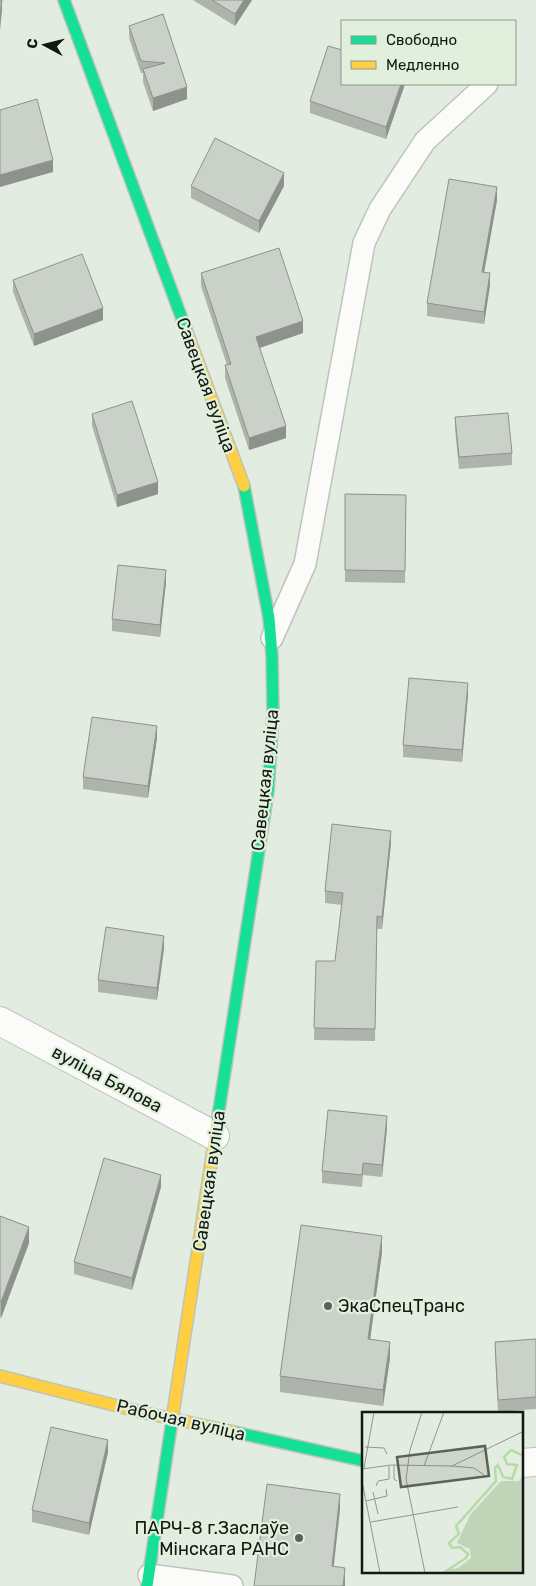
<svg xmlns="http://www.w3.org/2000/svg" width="536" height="1586" font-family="Rubik,sans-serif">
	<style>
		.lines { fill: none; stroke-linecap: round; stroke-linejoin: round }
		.lane-casing { stroke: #bec4bb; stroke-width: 24 }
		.street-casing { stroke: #bec4bb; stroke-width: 30 }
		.fast-casing { stroke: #bec4bb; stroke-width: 14 }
		.slow-casing { stroke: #bec4bb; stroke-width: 14 }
		.lane { stroke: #fbfcfa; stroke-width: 21 }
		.street { stroke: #fbfcfa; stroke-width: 28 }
		.fast { stroke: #16e098; stroke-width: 11 }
		.slow { stroke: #ffcf43; stroke-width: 11 }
		.wall { fill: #aeb4ac }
		.shaded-wall { fill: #8d928c }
		.building { fill: #cad1c8; stroke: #8d928c }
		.poi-dot { fill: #5c625a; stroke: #e1f0dc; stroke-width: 2 }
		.labels { text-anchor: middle; stroke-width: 4.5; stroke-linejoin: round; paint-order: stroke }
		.street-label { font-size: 18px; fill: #131812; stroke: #e1f0dc }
		.poi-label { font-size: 18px; fill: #131812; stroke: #e1f0dc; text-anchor: start }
		.inset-river { fill: none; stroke: #b4dda5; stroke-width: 2.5 }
		.inset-road { fill: none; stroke: #90978e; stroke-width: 1 }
		.view { fill: #5c625a; fill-opacity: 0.15; stroke: #5c625a; stroke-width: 2.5 }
		.inset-edge { fill: none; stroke: #131812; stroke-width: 2.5 }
	</style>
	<rect width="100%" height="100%" fill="#e3ece0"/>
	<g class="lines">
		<g class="lane-casing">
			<g id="lane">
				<path d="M 272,638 L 305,564 L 364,243 L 380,209 L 425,141 L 487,84"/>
				<path d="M 149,1575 L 232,1586"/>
			</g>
		</g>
		<g class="street-casing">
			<g id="street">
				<path d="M 0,1021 L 215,1136"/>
				<path d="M 522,1463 L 536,1462"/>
			</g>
		</g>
		<g class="fast-casing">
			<g id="fast">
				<path d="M 64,0 L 188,335"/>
				<path d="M 217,1123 L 268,791 L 273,714 L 272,656 L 269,618 L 244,486"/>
				<path d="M 234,1432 L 364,1461"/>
				<path d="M 147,1586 L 173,1414"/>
			</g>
		</g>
		<g class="slow-casing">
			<g id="slow">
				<path d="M 188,335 L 244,486"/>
				<path d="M 0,1376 L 141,1412 L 234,1432"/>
				<path d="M 173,1414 L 217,1123"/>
			</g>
		</g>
		<use href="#lane" class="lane"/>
		<use href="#street" class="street"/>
		<use href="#fast" class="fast"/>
		<use href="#slow" class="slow"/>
	</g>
	<g class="wall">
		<path d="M 193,0 L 252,0 L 235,26 Z"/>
		<path d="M 163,14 L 187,99 L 153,111 L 143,82 L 143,73 L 141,73 L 129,38 L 129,26 Z"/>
		<path d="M 405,84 L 386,139 L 310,113 L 310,101 Z"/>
		<path d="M 191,186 L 284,186 L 259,233 L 191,198 Z"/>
		<path d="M 497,200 L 484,272 L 490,285 L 484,324 L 427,316 L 427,303 Z"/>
		<path d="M 201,273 L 303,333 L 260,348 L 286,438 L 249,450 L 225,378 L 225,365 L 227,365 L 201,286 Z"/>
		<path d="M 13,280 L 103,320 L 34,346 L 13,292 Z"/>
		<path d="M 92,414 L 158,494 L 117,507 L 92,426 Z"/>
		<path d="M 455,417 L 512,453 L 512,465 L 459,469 L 455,429 Z"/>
		<path d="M 345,494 L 406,495 L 405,583 L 345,582 Z"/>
		<path d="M 166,582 L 160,637 L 112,631 L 112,619 Z"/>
		<path d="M 468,695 L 462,762 L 403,757 L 403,745 Z"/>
		<path d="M 157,738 L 148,798 L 83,789 L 83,777 Z"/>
		<path d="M 391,843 L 382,929 L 377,929 L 375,1041 L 314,1040 L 316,961 L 335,961 L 342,905 L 325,903 L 325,891 Z"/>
		<path d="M 164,948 L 157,1000 L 98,992 L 98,980 Z"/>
		<path d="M 387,1128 L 382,1177 L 363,1175 L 362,1187 L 322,1183 L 322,1171 Z"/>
		<path d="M 161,1187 L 132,1290 L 74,1274 L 74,1262 Z"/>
		<path d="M 0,1216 L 29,1243 L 1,1318 L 0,1317 Z"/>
		<path d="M 382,1252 L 370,1339 L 390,1358 L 383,1406 L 280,1392 L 280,1376 Z"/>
		<path d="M 536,1339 L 536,1409 L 498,1412 L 495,1354 L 495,1342 Z"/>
		<path d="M 108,1452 L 89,1535 L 32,1522 L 32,1510 Z"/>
	</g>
	<g class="shaded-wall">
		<path d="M 2,0 L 2,10 L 0,30 L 0,18 Z"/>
		<path d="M 244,0 L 252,0 L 235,26 L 235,14 Z"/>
		<path d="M 401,84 L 405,84 L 386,139 L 386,127 Z"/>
		<path d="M 187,87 L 187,99 L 153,111 L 153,98 Z"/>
		<path d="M 53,160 L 53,172 L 0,187 L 0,175 Z"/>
		<path d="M 284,173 L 284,186 L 259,233 L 259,221 Z"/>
		<path d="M 497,187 L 497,200 L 482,284 L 482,272 Z"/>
		<path d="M 490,273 L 490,285 L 484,324 L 484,312 Z"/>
		<path d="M 103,308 L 103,320 L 34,346 L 34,334 Z"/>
		<path d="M 303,321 L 303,333 L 256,349 L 256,337 Z"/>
		<path d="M 286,426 L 286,438 L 249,450 L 249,438 Z"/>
		<path d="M 158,482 L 158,494 L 117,507 L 117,495 Z"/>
		<path d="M 166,570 L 166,582 L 160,637 L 160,625 Z"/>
		<path d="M 468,683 L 468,695 L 462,762 L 462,750 Z"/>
		<path d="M 157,726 L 157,738 L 148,798 L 148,786 Z"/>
		<path d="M 391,831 L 391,843 L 382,929 L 382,917 Z"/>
		<path d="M 164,936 L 164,948 L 157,1000 L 157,988 Z"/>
		<path d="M 387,1116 L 387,1128 L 382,1177 L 382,1165 Z"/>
		<path d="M 161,1175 L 161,1187 L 132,1290 L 132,1278 Z"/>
		<path d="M 29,1227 L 29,1243 L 1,1318 L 1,1302 Z"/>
		<path d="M 382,1236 L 382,1252 L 368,1355 L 368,1339 Z"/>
		<path d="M 390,1342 L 390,1358 L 383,1406 L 383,1390 Z"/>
		<path d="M 108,1440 L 108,1452 L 89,1535 L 89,1523 Z"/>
		<path d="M 340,1494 L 340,1510 L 332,1582 L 332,1566 Z"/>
		<path d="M 345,1568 L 345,1586 L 343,1586 Z"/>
	</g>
	<g class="building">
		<path d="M 0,0 L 2,0 L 0,18 Z"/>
		<path d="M 212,0 L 244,0 L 235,14 Z"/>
		<path d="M 163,14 L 187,87 L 153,98 L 143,69 L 165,63 L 141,61 L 129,26 Z"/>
		<path d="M 328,46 L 342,50 L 342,84 L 401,84 L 386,127 L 310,101 Z"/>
		<path d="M 37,99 L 53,160 L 0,175 L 0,110 Z"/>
		<path d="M 215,138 L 284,173 L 259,221 L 191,186 Z"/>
		<path d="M 449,179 L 497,187 L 482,272 L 490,273 L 484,312 L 427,303 Z"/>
		<path d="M 279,248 L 303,321 L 256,337 L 286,426 L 249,438 L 225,365 L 231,364 L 201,273 Z"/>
		<path d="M 82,254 L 103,308 L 34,334 L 13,280 Z"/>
		<path d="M 132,401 L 158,482 L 117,495 L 92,414 Z"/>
		<path d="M 508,413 L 512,453 L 459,457 L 455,417 Z"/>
		<path d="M 345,494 L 406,495 L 405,571 L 345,570 Z"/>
		<path d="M 118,565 L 166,570 L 160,625 L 112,619 Z"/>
		<path d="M 409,678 L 468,683 L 462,750 L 403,745 Z"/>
		<path d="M 92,717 L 157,726 L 148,786 L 83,777 Z"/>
		<path d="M 332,824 L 391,831 L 382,917 L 377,916 L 375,1029 L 314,1028 L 316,961 L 335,961 L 343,893 L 325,891 Z"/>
		<path d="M 106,927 L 164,936 L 157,988 L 98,980 Z"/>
		<path d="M 328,1110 L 387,1116 L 382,1165 L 363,1163 L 362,1175 L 322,1171 Z"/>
		<path d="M 104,1158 L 161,1175 L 132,1278 L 74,1262 Z"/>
		<path d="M 0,1216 L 29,1227 L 1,1302 L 0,1301 Z"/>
		<path d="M 301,1225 L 382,1236 L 368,1339 L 390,1342 L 383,1390 L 280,1376 Z"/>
		<path d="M 536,1339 L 536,1397 L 498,1400 L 495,1342 Z"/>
		<path d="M 51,1427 L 108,1440 L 89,1523 L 32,1510 Z"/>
		<path d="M 267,1484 L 340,1494 L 332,1566 L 345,1568 L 343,1586 L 254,1586 Z"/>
	</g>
	<g class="poi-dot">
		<circle cx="328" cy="1306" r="5"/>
		<circle cx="299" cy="1538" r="5"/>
	</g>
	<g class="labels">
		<g class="street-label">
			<text transform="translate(206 385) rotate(70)" y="6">Савецкая вуліца</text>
			<text transform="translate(265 780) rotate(-84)" y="6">Савецкая вуліца</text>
			<text transform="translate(107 1079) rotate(28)" y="6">вуліца Бялова</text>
			<text transform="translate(209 1181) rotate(-82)" y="6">Савецкая вуліца</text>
			<text transform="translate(181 1420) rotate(13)" y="6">Рабочая вуліца</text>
		</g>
		<g class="poi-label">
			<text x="338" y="1312">ЭкаСпецТранс</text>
			<text x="289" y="1534" text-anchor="end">ПАРЧ-8 г.Заслаўе<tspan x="289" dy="21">Мінскага РАНС</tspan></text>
		</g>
	</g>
	<g transform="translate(362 1412)">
		<rect width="161" height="161" fill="#e3ece0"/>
		<path d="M 161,62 L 161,160 L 85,161 L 84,158 L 96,156 L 109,146 L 108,137 L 95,131 L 108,103 L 139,69 L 157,69 Z" fill="#c0d5b8"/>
		<path class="inset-river" d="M 81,161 L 104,146 L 106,142 L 98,135 L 90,136 L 87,131 L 97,122 L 94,114 L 134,69 L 133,56 L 136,53 L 141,65 L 150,67 L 155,53 L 145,52 L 142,45 L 149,38 L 162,44"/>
		<path class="inset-road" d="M 60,0 L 48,38 L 44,67 L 63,161M 3,35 L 22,36 L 25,42M 32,53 L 32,67 L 35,69M 62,54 L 82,0M 90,54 L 112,56 L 122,63M 2,56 L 12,0M 0,57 L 29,53 L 90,54 L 162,19M 0,69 L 18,161M 14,74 L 16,69 L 27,67 L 27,54M 11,80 L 16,102M 4,89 L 25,84 L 24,77M 9,110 L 96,95"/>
		<path class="view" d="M 123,34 L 127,64 L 39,75 L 35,45 Z"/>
		<rect width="161" height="161" class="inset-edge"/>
	</g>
	<rect x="341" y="20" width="175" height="65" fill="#e1f0dc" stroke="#8f9a8b"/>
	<rect x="351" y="36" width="25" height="8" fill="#16e098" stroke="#8f9a8b"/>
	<text x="386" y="45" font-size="15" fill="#131812">Свободно</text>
	<rect x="351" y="61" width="25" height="8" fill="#ffcf43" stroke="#8f9a8b"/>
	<text x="386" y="70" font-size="15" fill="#131812">Медленно</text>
	<g transform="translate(45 45) rotate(277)" stroke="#e1f0dc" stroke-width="4" paint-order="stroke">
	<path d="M0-4L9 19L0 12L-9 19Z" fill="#131812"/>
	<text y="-8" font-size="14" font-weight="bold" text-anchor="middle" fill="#131812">С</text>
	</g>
</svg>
